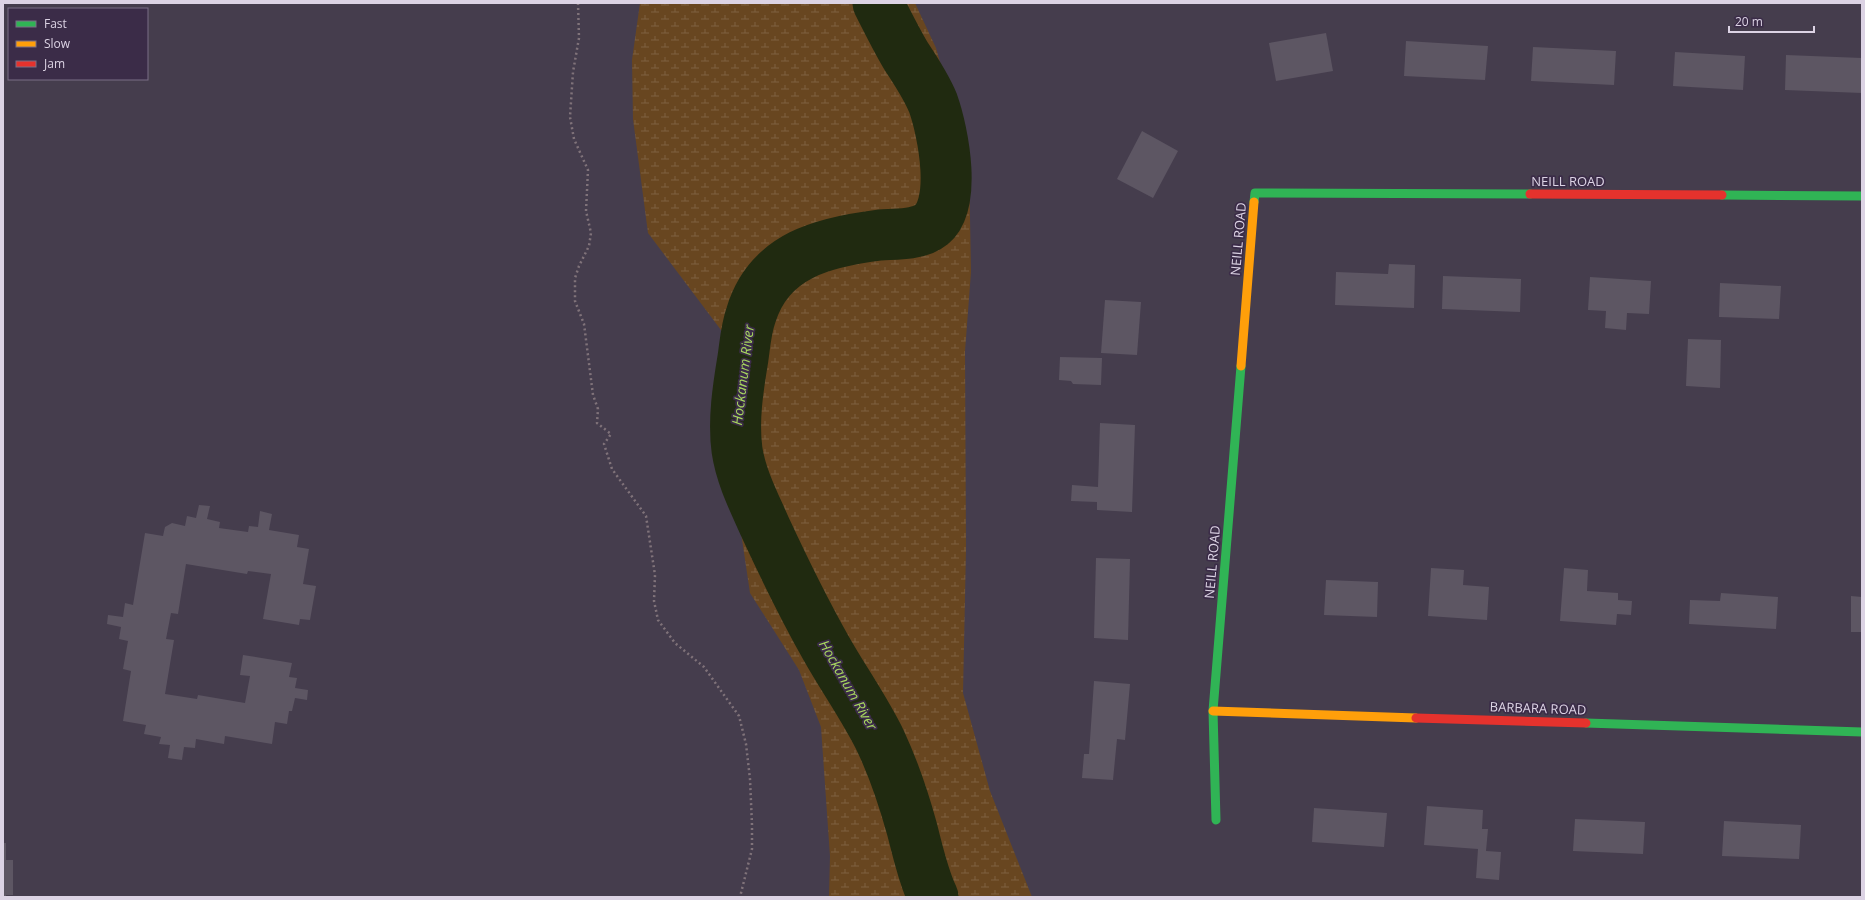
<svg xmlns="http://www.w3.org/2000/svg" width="1865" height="900" font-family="'Open Sans',sans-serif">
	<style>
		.wetland { fill: url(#wetland-marsh) }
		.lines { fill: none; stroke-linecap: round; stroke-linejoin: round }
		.river { stroke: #202a10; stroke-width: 51 }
		.building { fill: #5d5663 }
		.path { stroke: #80737a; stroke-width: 2.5; stroke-dasharray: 2 3; stroke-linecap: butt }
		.fast { stroke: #30b455; stroke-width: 9 }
		.slow { stroke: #ff9f0a; stroke-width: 9 }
		.jam { stroke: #e5322d; stroke-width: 9 }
		.labels { text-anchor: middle; stroke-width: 3.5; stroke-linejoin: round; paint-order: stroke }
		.street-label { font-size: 13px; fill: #dcd3e4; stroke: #3b2c48 }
		.water-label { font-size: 14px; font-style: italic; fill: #a8d85f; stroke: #3b2c48 }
	</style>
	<defs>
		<pattern id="wetland-marsh" width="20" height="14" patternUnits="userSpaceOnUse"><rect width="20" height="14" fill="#684620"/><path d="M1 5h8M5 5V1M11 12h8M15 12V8" fill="none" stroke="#7d6040"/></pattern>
	</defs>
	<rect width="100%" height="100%" fill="#453d4d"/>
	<path class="wetland" d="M 640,3 L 915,3 L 936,48 L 969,164 L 971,272 L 965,351 L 966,549 L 963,693 L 990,791 L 1032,897 L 829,897 L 830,856 L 821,727 L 799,670 L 750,593 L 735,492 L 726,389 L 724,334 L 648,233 L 633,119 L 632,60 Z"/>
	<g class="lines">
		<path class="river" d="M 878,3 C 887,21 896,39 906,56 C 916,71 926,86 933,103 C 943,131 959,209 928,227 C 915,235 895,234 880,235 C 824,242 769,255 751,315 C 746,329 745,344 743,358 C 738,388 733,420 737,450 C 741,477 754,502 765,527 C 784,568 804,609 826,648 C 844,680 865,709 881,742 C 894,770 904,800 912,829 C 918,852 923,876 933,897"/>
	</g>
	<g class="building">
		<path d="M 1326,33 L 1333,71 L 1276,81 L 1269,43 Z"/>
		<path d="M 1406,41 L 1488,46 L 1485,80 L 1404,76 Z"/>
		<path d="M 1533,47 L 1616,51 L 1614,85 L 1531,81 Z"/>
		<path d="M 1675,52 L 1745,56 L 1743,90 L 1673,86 Z"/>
		<path d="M 1786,55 L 1862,58 L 1862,93 L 1785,90 Z"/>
		<path d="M 1142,131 L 1178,151 L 1153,198 L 1117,179 Z"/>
		<path d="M 1389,264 L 1415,265 L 1414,308 L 1335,305 L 1336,272 L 1388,274 Z"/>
		<path d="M 1443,276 L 1521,279 L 1520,312 L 1442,309 Z"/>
		<path d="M 1590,277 L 1651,281 L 1649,314 L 1627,313 L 1626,330 L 1605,328 L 1606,311 L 1588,310 Z"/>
		<path d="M 1720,283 L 1781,286 L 1779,319 L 1719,317 Z"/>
		<path d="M 1105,300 L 1141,302 L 1137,355 L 1101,353 Z"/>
		<path d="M 1688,339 L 1721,340 L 1720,388 L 1686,386 Z"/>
		<path d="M 1060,357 L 1102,358 L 1101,385 L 1073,384 L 1071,381 L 1059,380 Z"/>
		<path d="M 1100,423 L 1135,425 L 1132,512 L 1097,510 L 1097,502 L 1071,501 L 1072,485 L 1098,487 Z"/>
		<path d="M 199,505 L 210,506 L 207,519 L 220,522 L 219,528 L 248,532 L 249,526 L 258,527 L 260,511 L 272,514 L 269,530 L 299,535 L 297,547 L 309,549 L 303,584 L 316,586 L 310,620 L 300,619 L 299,625 L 263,619 L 271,574 L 248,571 L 247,574 L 186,564 L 178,614 L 171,613 L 166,639 L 174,640 L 165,694 L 197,699 L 198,695 L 245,703 L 250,676 L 240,675 L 243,655 L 292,663 L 289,677 L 297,678 L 295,688 L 308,690 L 307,700 L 295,698 L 292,711 L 289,711 L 287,724 L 275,722 L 272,744 L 225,736 L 224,744 L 196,739 L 195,748 L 184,747 L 182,760 L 168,758 L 170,745 L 159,744 L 161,737 L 144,734 L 146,725 L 123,721 L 131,671 L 123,669 L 128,641 L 119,639 L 121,627 L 107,624 L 108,615 L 123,617 L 125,603 L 133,605 L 145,533 L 163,536 L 165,527 L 172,523 L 185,526 L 187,516 L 196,518 Z"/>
		<path d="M 1096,558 L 1130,559 L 1128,640 L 1094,638 Z"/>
		<path d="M 1431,568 L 1464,570 L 1463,585 L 1489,587 L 1487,620 L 1428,616 Z"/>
		<path d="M 1564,568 L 1588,570 L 1587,591 L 1618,593 L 1618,600 L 1632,601 L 1631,615 L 1617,614 L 1616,625 L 1560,621 Z"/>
		<path d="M 1326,580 L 1378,582 L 1377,617 L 1324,615 Z"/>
		<path d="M 1721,593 L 1778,597 L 1776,629 L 1689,624 L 1690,600 L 1720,601 Z"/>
		<path d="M 1851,596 L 1862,597 L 1862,632 L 1851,632 Z"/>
		<path d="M 1094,681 L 1130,684 L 1125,740 L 1117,739 L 1113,780 L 1082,778 L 1084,754 L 1089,754 Z"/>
		<path d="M 1427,806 L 1483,810 L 1482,829 L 1488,829 L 1486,851 L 1501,852 L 1499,880 L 1476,878 L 1478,849 L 1424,845 Z"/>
		<path d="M 1314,808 L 1387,813 L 1384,847 L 1312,842 Z"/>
		<path d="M 1575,819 L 1645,822 L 1643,854 L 1573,851 Z"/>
		<path d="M 1724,821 L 1801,825 L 1799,859 L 1722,856 Z"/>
		<path d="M 3,843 L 6,843 L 6,860 L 13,860 L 13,895 L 6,895 L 6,897 L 3,897 Z"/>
	</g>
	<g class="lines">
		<path class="path" d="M 578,3 L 579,38 L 573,72 L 570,117 L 574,139 L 588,170 L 586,211 L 591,233 L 589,246 L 579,266 L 575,278 L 575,301 L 584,324 L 593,395 L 598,409 L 597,423 L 611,434 L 604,444 L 612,469 L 646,516 L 655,575 L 654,601 L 658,620 L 675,643 L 704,667 L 739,716 L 746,744 L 750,779 L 752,825 L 752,849 L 740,897"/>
		<g class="fast">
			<path d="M 1722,195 L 1862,196"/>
			<path d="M 1254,202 L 1255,193 L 1530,194"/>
			<path d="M 1586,723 L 1862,732"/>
			<path d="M 1216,820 L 1213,711 L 1241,366"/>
		</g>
		<g class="slow">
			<path d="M 1241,366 L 1254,202"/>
			<path d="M 1213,711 L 1416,718"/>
		</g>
		<g class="jam">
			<path d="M 1530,194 L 1722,195"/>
			<path d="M 1416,718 L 1586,723"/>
		</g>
	</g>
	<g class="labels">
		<g class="street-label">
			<text x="1568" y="186">NEILL ROAD</text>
			<text transform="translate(1238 239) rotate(-85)" y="5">NEILL ROAD</text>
			<text transform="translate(1212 562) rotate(-85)" y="5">NEILL ROAD</text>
			<text transform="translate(1538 708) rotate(2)" y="5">BARBARA ROAD</text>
		</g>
		<g class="water-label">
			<text transform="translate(743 375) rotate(-83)" y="5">Hockanum River</text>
			<text transform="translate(848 685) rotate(60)" y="5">Hockanum River</text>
		</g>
	</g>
	<rect width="1865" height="900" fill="none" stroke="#dcd3e4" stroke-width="8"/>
	<rect x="8" y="8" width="140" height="72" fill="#3b2c48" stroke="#7b6f86"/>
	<rect x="16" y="21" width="20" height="6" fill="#30b455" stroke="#7b6f86"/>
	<text x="44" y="28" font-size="12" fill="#dcd3e4">Fast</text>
	<rect x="16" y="41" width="20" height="6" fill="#ff9f0a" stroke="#7b6f86"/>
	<text x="44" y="48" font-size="12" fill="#dcd3e4">Slow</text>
	<rect x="16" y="61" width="20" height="6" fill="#e5322d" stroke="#7b6f86"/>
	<text x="44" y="68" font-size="12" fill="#dcd3e4">Jam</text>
	<path d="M1729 26v6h85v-6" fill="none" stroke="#dcd3e4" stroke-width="2"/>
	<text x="1735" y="26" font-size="12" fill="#dcd3e4" stroke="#3b2c48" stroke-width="3" paint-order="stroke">20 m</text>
</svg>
